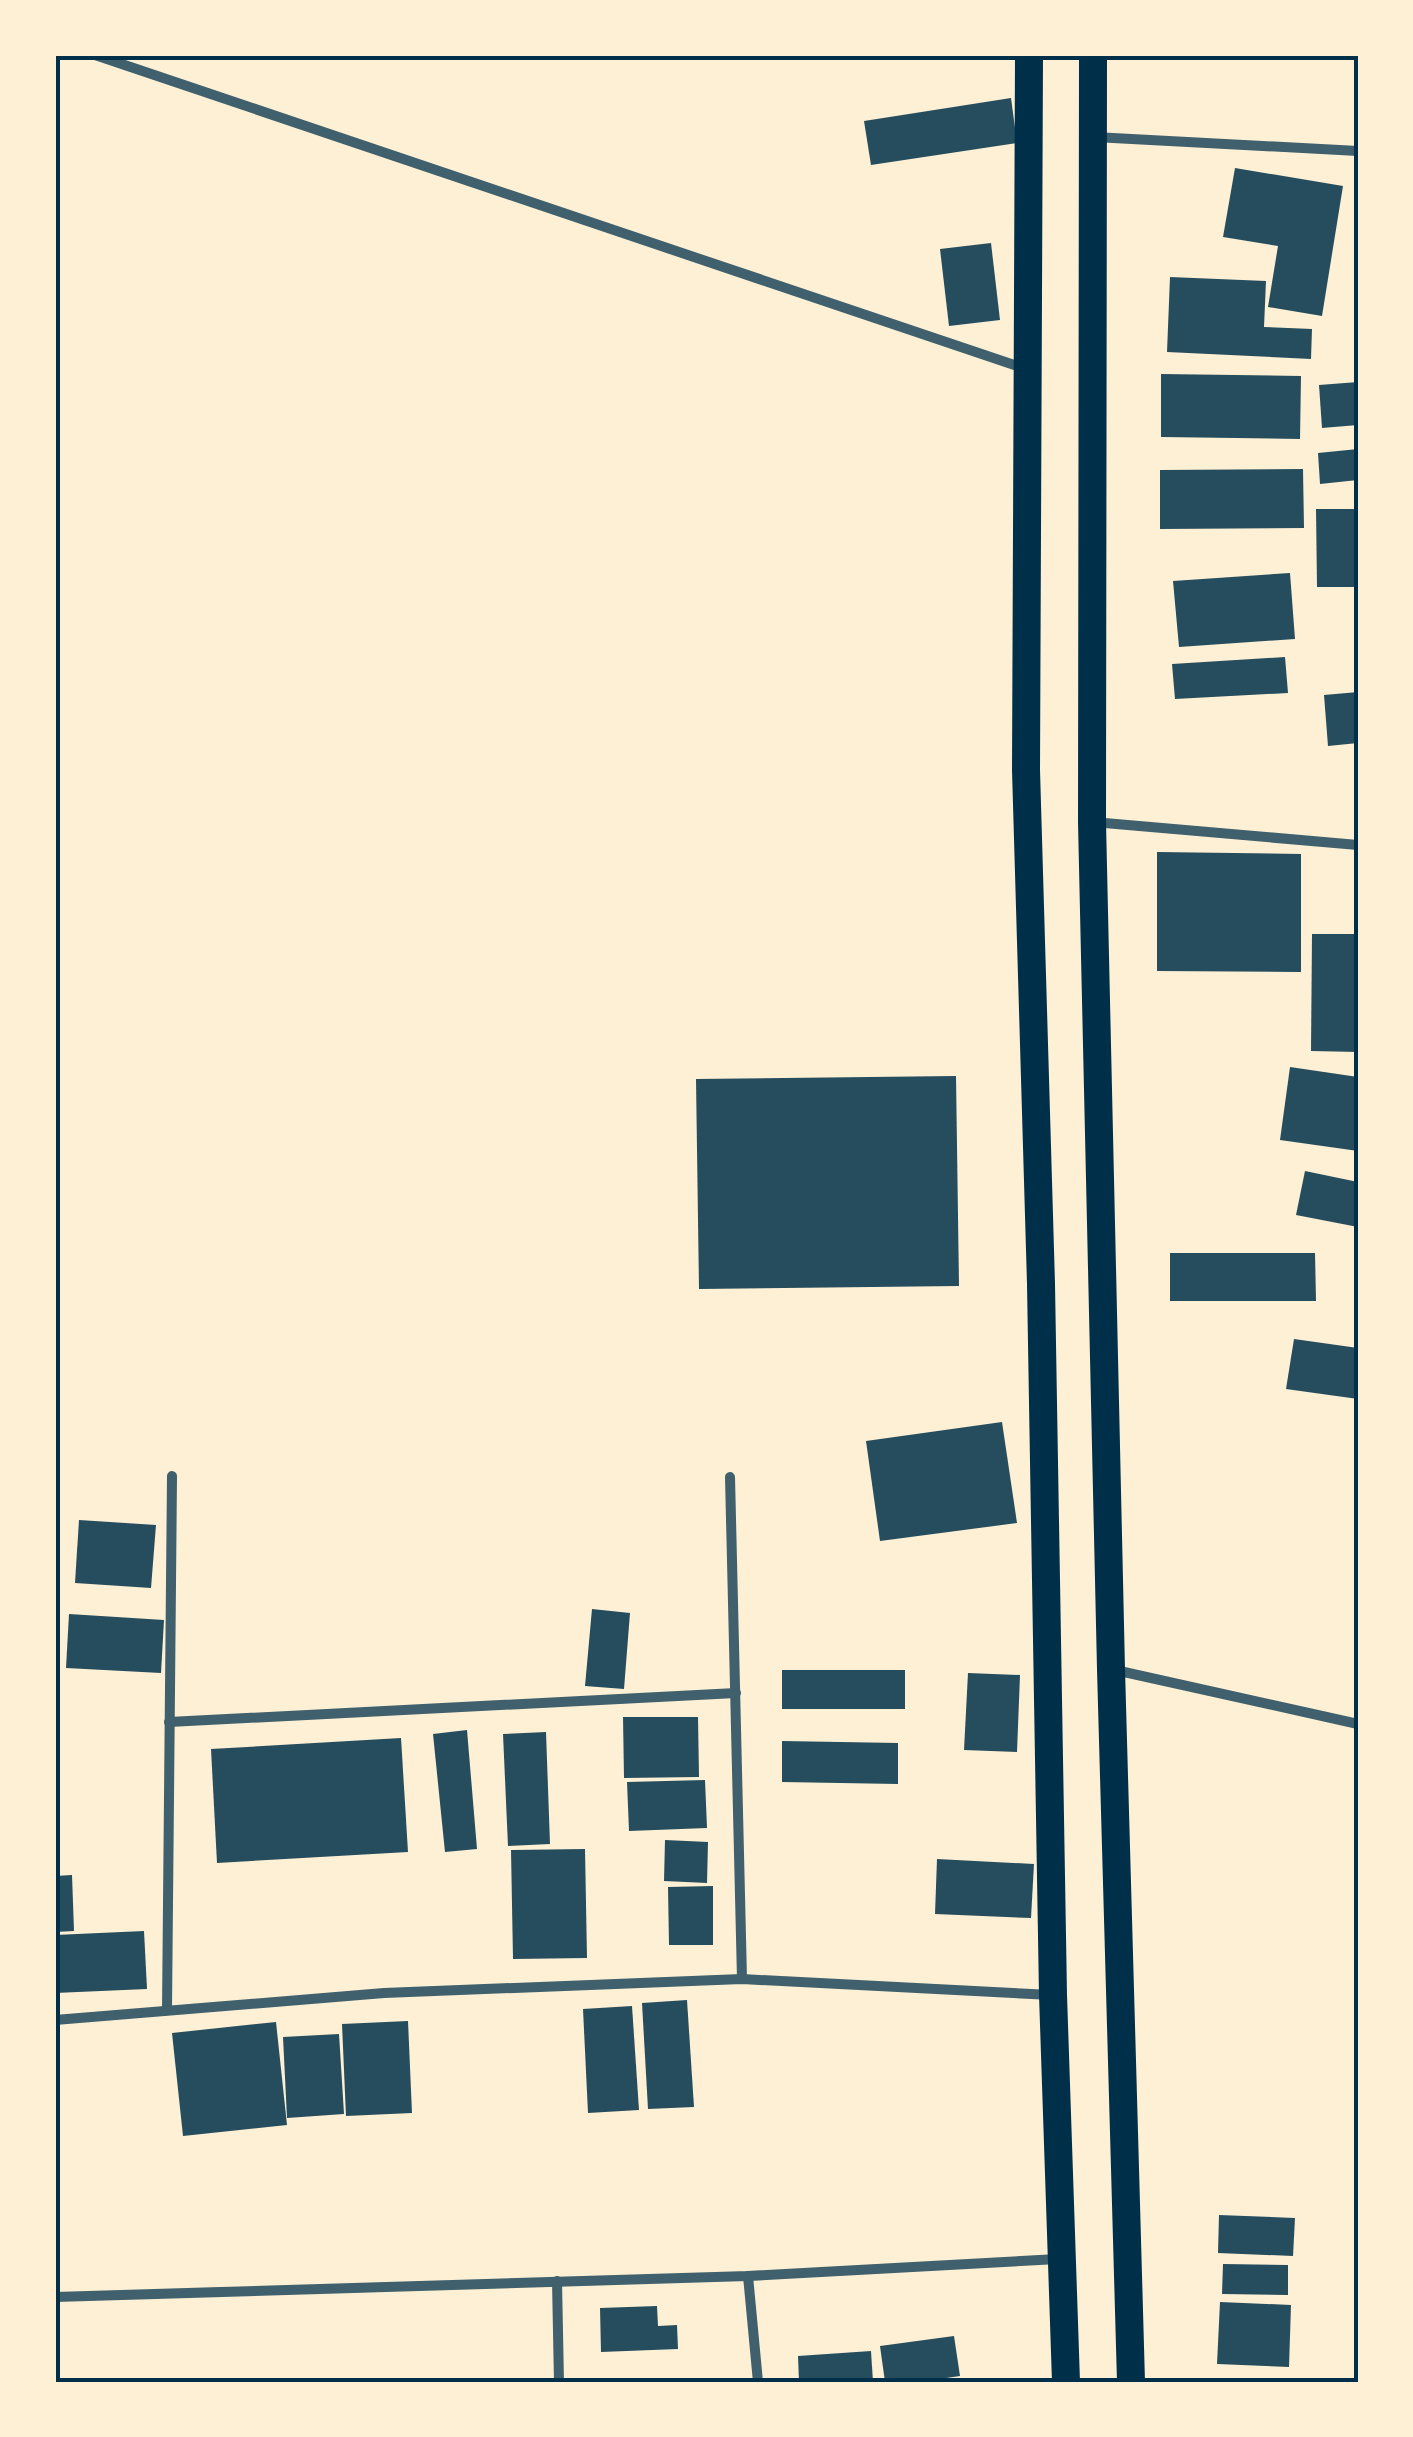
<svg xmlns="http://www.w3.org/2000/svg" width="1413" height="2437" font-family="Barlow,sans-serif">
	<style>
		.building { fill: #264d5e }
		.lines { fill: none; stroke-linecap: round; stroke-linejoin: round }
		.minor { stroke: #3f606c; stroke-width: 10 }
		.trunk { stroke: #003049; stroke-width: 28 }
		.neatline { fill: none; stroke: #003049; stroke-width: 4 }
	</style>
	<rect width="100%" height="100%" fill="#fdf0d5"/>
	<g class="building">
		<path d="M 1011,98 L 1017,143 L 871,165 L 864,121 Z"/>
		<path d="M 1235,168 L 1343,186 L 1322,316 L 1268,307 L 1278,246 L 1223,237 Z"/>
		<path d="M 991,243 L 1000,320 L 949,326 L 940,249 Z"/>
		<path d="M 1170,277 L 1266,281 L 1264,327 L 1312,329 L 1311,359 L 1167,352 Z"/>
		<path d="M 1161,374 L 1301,376 L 1300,439 L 1161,437 Z"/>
		<path d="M 1358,382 L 1358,425 L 1322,428 L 1319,385 Z"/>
		<path d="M 1358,449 L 1358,480 L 1320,484 L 1318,453 Z"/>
		<path d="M 1303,469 L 1304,528 L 1160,529 L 1160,470 Z"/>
		<path d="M 1316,509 L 1358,509 L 1358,587 L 1317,587 Z"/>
		<path d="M 1290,573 L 1295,639 L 1179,647 L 1173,581 Z"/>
		<path d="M 1285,657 L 1288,693 L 1175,699 L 1172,664 Z"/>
		<path d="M 1358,692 L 1358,743 L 1328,746 L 1324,695 Z"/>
		<path d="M 1157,852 L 1301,854 L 1301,972 L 1157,971 Z"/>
		<path d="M 1312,934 L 1358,934 L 1358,1052 L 1311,1051 Z"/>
		<path d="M 1290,1067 L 1358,1077 L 1358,1151 L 1280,1140 Z"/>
		<path d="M 956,1076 L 959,1286 L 699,1289 L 696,1079 Z"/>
		<path d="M 1305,1171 L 1358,1182 L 1358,1227 L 1296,1215 Z"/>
		<path d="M 1170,1253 L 1315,1253 L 1316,1301 L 1170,1301 Z"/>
		<path d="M 1294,1339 L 1358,1348 L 1358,1399 L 1286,1389 Z"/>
		<path d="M 1002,1422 L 1017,1523 L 880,1541 L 866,1441 Z"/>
		<path d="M 79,1520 L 156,1525 L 151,1588 L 75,1583 Z"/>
		<path d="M 592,1609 L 630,1613 L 624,1689 L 585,1686 Z"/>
		<path d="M 69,1614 L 164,1620 L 161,1673 L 66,1668 Z"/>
		<rect x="782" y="1670" width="123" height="39"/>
		<path d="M 968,1673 L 1020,1675 L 1017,1752 L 964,1750 Z"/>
		<path d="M 623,1717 L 698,1717 L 699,1777 L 624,1778 Z"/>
		<path d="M 467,1730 L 477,1849 L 445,1852 L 433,1734 Z"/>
		<path d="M 546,1732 L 550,1844 L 508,1846 L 503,1734 Z"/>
		<path d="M 401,1738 L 408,1852 L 217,1863 L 211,1749 Z"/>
		<path d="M 782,1741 L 898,1743 L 898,1784 L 782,1782 Z"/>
		<path d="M 705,1780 L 707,1828 L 629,1831 L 627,1782 Z"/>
		<path d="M 665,1840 L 708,1842 L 707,1883 L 664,1881 Z"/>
		<path d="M 585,1849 L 587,1958 L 513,1959 L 511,1850 Z"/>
		<path d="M 937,1859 L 1034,1864 L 1031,1918 L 935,1914 Z"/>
		<path d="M 72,1875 L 74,1931 L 55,1932 L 55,1876 Z"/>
		<path d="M 713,1886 L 713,1945 L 669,1945 L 668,1887 Z"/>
		<path d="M 144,1931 L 147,1989 L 55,1993 L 55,1935 Z"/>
		<path d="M 687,2000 L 694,2107 L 648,2109 L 642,2003 Z"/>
		<path d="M 632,2006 L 639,2110 L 588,2113 L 583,2009 Z"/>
		<path d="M 408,2021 L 412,2113 L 346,2116 L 342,2024 Z"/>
		<path d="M 276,2022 L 287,2125 L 183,2136 L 172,2033 Z"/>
		<path d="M 339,2034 L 344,2114 L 287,2118 L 283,2037 Z"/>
		<path d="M 1219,2215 L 1295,2218 L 1293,2256 L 1218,2253 Z"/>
		<path d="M 1223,2264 L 1288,2265 L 1288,2295 L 1222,2294 Z"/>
		<path d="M 1220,2302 L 1291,2305 L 1289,2367 L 1217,2364 Z"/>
		<path d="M 657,2306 L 658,2326 L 677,2325 L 678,2349 L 601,2352 L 600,2308 Z"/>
		<path d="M 954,2336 L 960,2376 L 919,2382 L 885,2382 L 880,2346 Z"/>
		<path d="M 871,2351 L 873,2382 L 799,2382 L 798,2356 Z"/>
	</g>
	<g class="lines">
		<g class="minor">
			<path d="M 95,55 L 1023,368"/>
			<path d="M 1094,137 L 1358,151"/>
			<path d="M 1093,822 L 1358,845"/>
			<path d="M 730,1477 L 742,1979"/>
			<path d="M 1115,1670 L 1358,1724"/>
			<path d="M 169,1722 L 736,1693"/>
			<path d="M 167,2010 L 172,1476"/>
			<path d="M 55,2020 L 384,1993 L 742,1979 L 1052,1995"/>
			<path d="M 748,2276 L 758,2382"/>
			<path d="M 557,2281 L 559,2382"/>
			<path d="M 55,2297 L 748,2276 L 1058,2259"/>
		</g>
		<g class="trunk">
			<path d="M 1029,55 L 1026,770 L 1041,1284 L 1053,1995 L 1066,2382"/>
			<path d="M 1093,55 L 1092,822 L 1111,1669 L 1131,2382"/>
		</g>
	</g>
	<rect width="1413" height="2437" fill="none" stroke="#fdf0d5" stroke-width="115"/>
	<rect x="58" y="58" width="1298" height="2322" class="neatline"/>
</svg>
